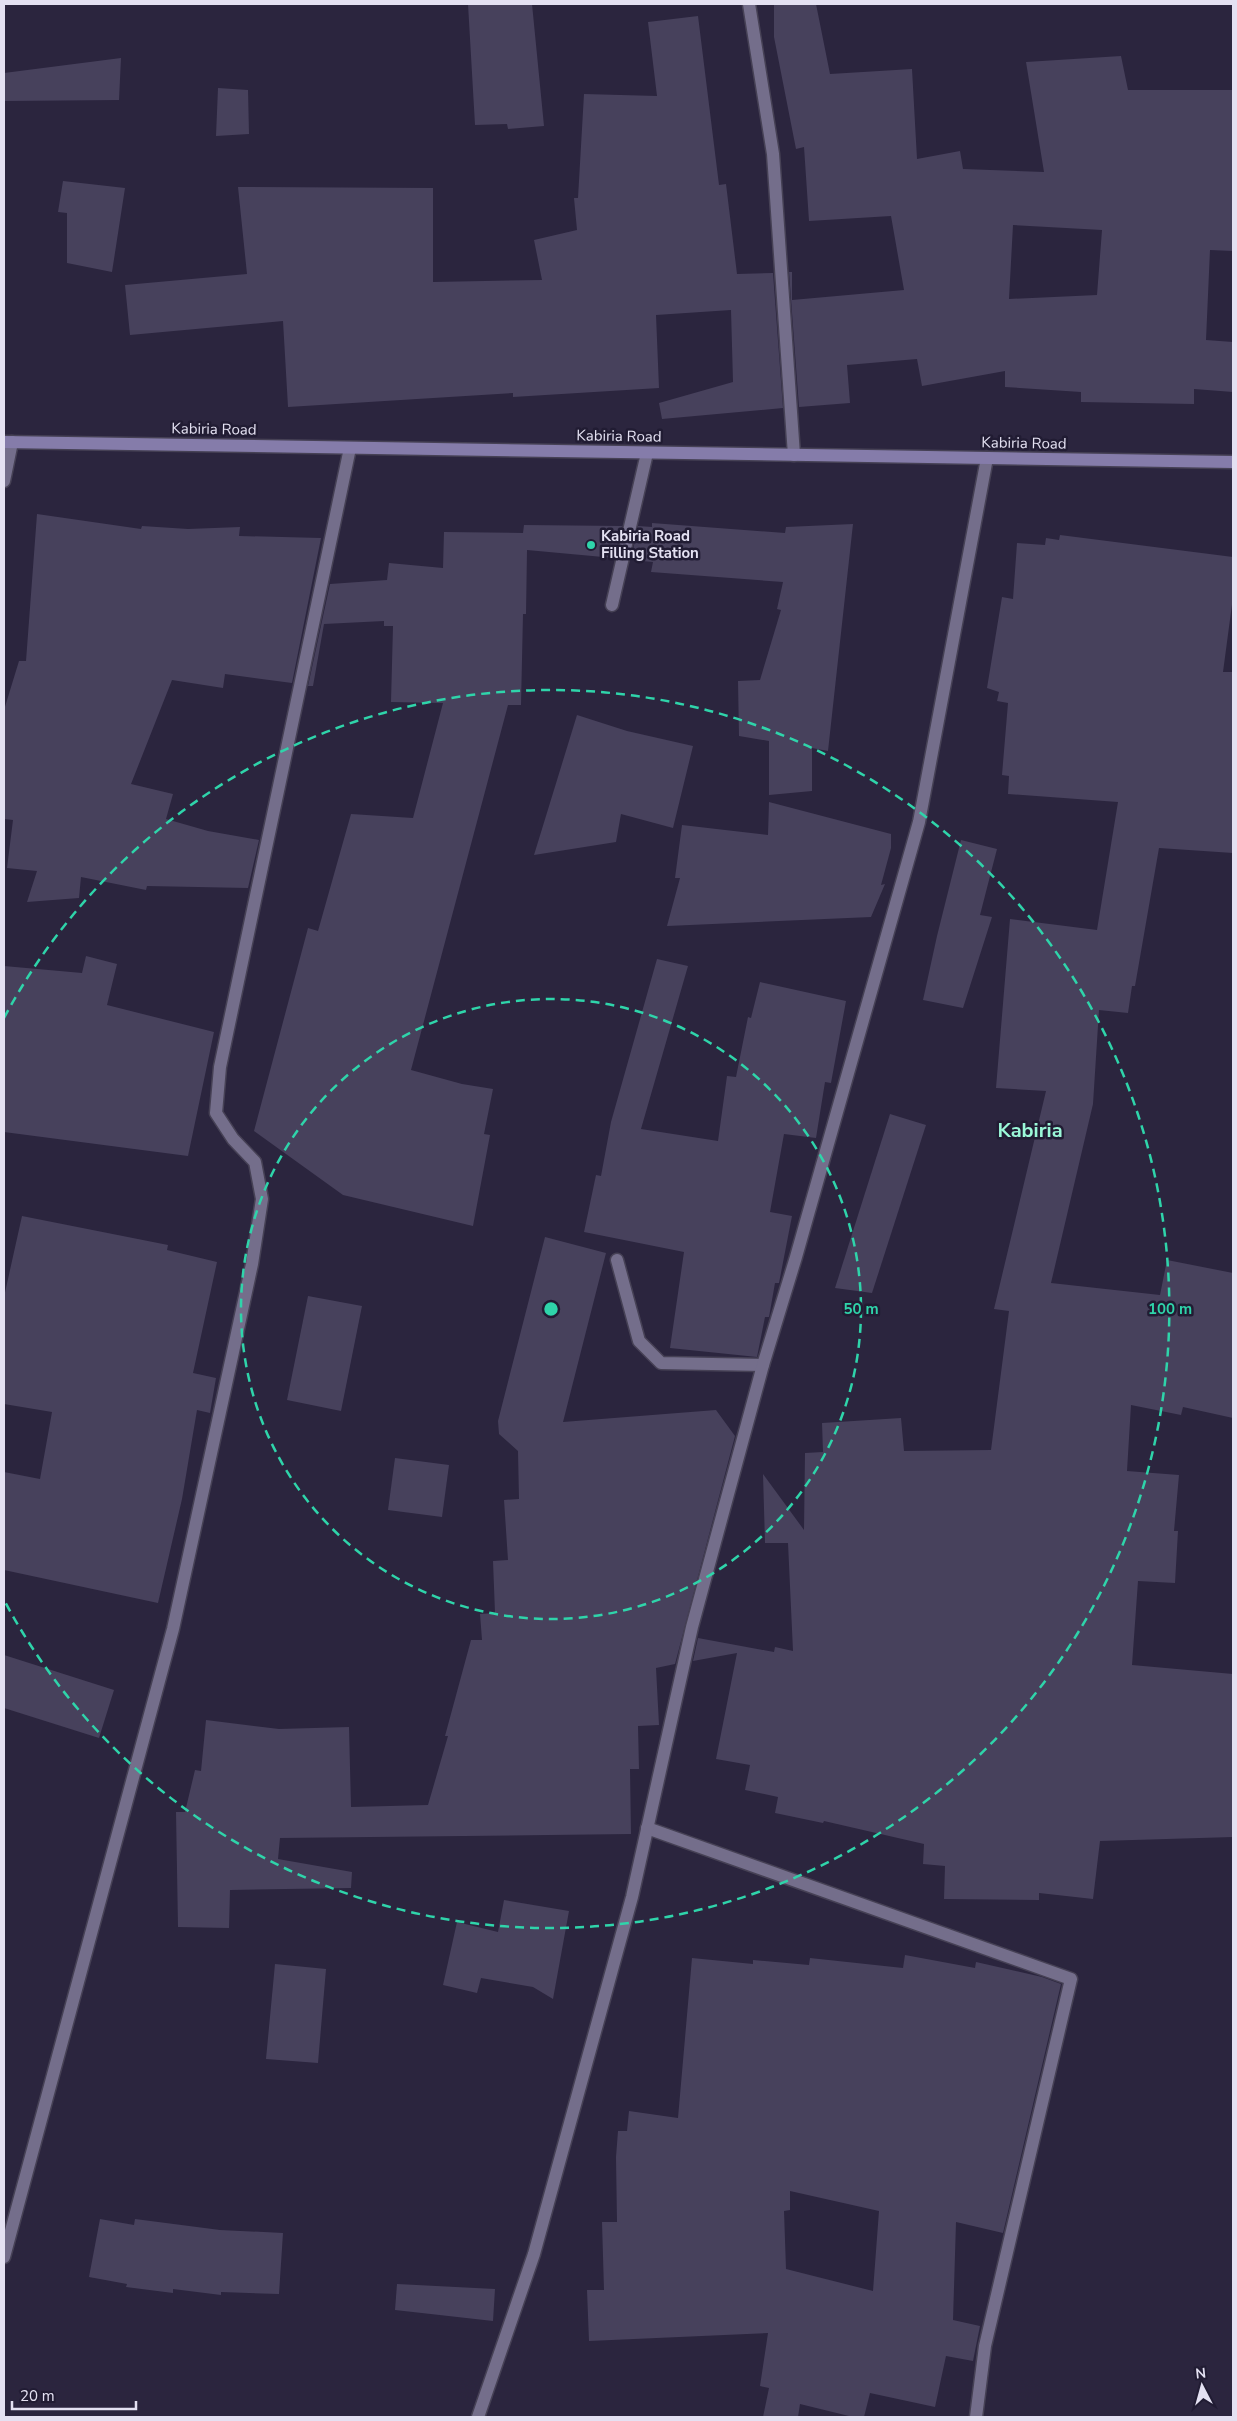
<svg xmlns="http://www.w3.org/2000/svg" width="1237" height="2421" font-family="'Nunito Sans',sans-serif">
	<style>
		.building { fill: #47415c; fill-rule: evenodd }
		.lines { fill: none; stroke-linecap: round; stroke-linejoin: round }
		.lane-casing { stroke: #464155; stroke-width: 15 }
		.street-casing { stroke: #464155; stroke-width: 15 }
		.secondary-casing { stroke: #464155; stroke-width: 15 }
		.lane { stroke: #746e8b; stroke-width: 12 }
		.street { stroke: #746e8b; stroke-width: 12 }
		.secondary { stroke: #857caa; stroke-width: 12 }
		.ring { fill: none; stroke: #2fd4aa; stroke-width: 2.5; stroke-dasharray: 9 6 }
		.poi-dot { fill: #2fd4aa; stroke: #211c33; stroke-width: 2 }
		.labels { text-anchor: middle; stroke-width: 5; stroke-linejoin: round; paint-order: stroke }
		.street-label { font-size: 15px; fill: #e4e1f2; stroke: #211c33 }
		.poi-label { font-size: 15px; font-weight: bold; fill: #e4e1f2; stroke: #211c33; text-anchor: start }
		.district-label { font-size: 20px; font-weight: bold; fill: #9bf8d8; stroke: #211c33 }
		.centre { fill: #2fd4aa; stroke: #211c33; stroke-width: 2.5 }
		.ring-label { font-size: 15px; text-anchor: middle; font-weight: bold; fill: #2fd4aa; stroke: #211c33; stroke-width: 5; stroke-linejoin: round; paint-order: stroke }
	</style>
	<rect width="100%" height="100%" fill="#2b253e"/>
	<g class="building">
		<path d="M 468,4 L 532,4 L 544,126 L 508,129 L 507,124 L 475,125 Z"/>
		<path d="M 774,4 L 816,4 L 830,74 L 912,69 L 917,159 L 960,151 L 963,169 L 1044,172 L 1026,62 L 1121,56 L 1128,90 L 1233,90 L 1233,251 L 1210,250 L 1206,340 L 1233,342 L 1233,392 L 1194,389 L 1194,404 L 1081,402 L 1081,392 L 1005,387 L 1005,371 L 922,386 L 917,359 L 847,365 L 850,403 L 799,407 L 789,272 L 792,272 L 792,300 L 904,290 L 891,216 L 809,221 L 804,147 L 796,149 L 774,37 ZM 1013,225 L 1102,230 L 1097,295 L 1009,299 Z"/>
		<path d="M 698,16 L 719,185 L 726,184 L 737,274 L 773,273 L 783,408 L 662,419 L 659,403 L 733,382 L 731,310 L 656,315 L 659,388 L 513,397 L 513,393 L 288,407 L 283,321 L 130,335 L 125,285 L 247,274 L 238,187 L 433,188 L 433,282 L 542,280 L 534,240 L 577,230 L 574,198 L 578,198 L 584,94 L 657,96 L 648,22 Z"/>
		<path d="M 121,58 L 119,100 L 4,101 L 4,73 Z"/>
		<path d="M 218,88 L 248,90 L 249,134 L 216,136 Z"/>
		<path d="M 63,181 L 125,188 L 112,272 L 67,263 L 67,213 L 58,212 Z"/>
		<path d="M 37,514 L 141,529 L 142,526 L 188,529 L 240,527 L 239,536 L 321,538 L 292,683 L 225,674 L 223,688 L 172,680 L 131,784 L 173,794 L 166,819 L 208,831 L 259,840 L 248,888 L 147,886 L 146,890 L 81,877 L 79,898 L 27,902 L 37,871 L 7,868 L 13,820 L 4,819 L 4,710 L 19,661 L 26,661 Z"/>
		<path d="M 652,523 L 785,533 L 786,527 L 853,524 L 828,751 L 812,748 L 812,791 L 769,795 L 769,741 L 739,736 L 738,681 L 760,680 L 781,610 L 777,609 L 783,582 L 651,572 L 653,562 L 631,560 L 638,526 L 652,527 Z"/>
		<path d="M 524,525 L 622,526 L 614,558 L 527,550 L 526,614 L 523,614 L 521,705 L 508,705 L 411,1070 L 462,1084 L 493,1089 L 484,1134 L 490,1135 L 473,1226 L 343,1195 L 254,1131 L 308,928 L 318,931 L 351,814 L 413,818 L 443,703 L 391,702 L 393,626 L 384,626 L 384,621 L 324,624 L 313,686 L 308,686 L 330,584 L 387,580 L 389,563 L 443,568 L 444,532 L 523,533 Z"/>
		<path d="M 1060,535 L 1233,557 L 1233,597 L 1223,672 L 1233,672 L 1233,853 L 1159,848 L 1135,986 L 1132,986 L 1128,1013 L 1099,1010 L 1093,1104 L 1051,1283 L 1160,1295 L 1167,1260 L 1233,1273 L 1233,1418 L 1183,1407 L 1181,1415 L 1131,1405 L 1127,1471 L 1179,1475 L 1174,1531 L 1178,1531 L 1175,1583 L 1138,1581 L 1132,1665 L 1233,1674 L 1233,1837 L 1100,1841 L 1093,1899 L 1039,1893 L 1039,1900 L 944,1899 L 945,1866 L 923,1864 L 924,1844 L 824,1821 L 823,1823 L 775,1813 L 778,1797 L 745,1790 L 750,1765 L 716,1759 L 737,1653 L 693,1661 L 698,1638 L 774,1652 L 775,1647 L 793,1651 L 788,1543 L 765,1543 L 763,1474 L 804,1530 L 805,1453 L 823,1452 L 822,1423 L 901,1418 L 904,1451 L 991,1450 L 1009,1311 L 994,1309 L 1046,1091 L 996,1088 L 1010,919 L 1097,930 L 1118,802 L 1008,794 L 1009,776 L 1002,775 L 1008,703 L 997,701 L 999,692 L 987,688 L 1002,597 L 1013,599 L 1017,543 L 1045,545 L 1046,538 L 1059,540 Z"/>
		<path d="M 577,715 L 627,731 L 693,746 L 673,828 L 621,814 L 616,842 L 534,855 Z"/>
		<path d="M 769,802 L 891,834 L 891,848 L 881,885 L 885,884 L 871,917 L 667,926 L 680,878 L 675,878 L 682,825 L 768,835 Z"/>
		<path d="M 961,840 L 997,849 L 980,915 L 992,917 L 963,1008 L 923,1000 L 937,936 Z"/>
		<path d="M 86,956 L 117,964 L 107,1005 L 214,1032 L 188,1156 L 4,1132 L 4,966 L 82,973 Z"/>
		<path d="M 657,959 L 688,966 L 641,1129 L 718,1141 L 727,1076 L 736,1077 L 748,1017 L 751,1018 L 760,982 L 846,1001 L 831,1083 L 825,1082 L 816,1138 L 784,1134 L 770,1212 L 792,1216 L 779,1283 L 775,1283 L 769,1317 L 765,1317 L 757,1357 L 670,1348 L 684,1252 L 584,1232 L 596,1175 L 601,1176 L 611,1122 Z"/>
		<path d="M 890,1114 L 926,1125 L 872,1293 L 835,1288 Z"/>
		<path d="M 22,1216 L 168,1245 L 167,1250 L 217,1262 L 193,1373 L 216,1378 L 210,1413 L 197,1410 L 182,1499 L 158,1603 L 4,1570 L 4,1472 L 40,1479 L 52,1412 L 4,1404 L 4,1297 Z"/>
		<path d="M 545,1237 L 606,1253 L 563,1422 L 716,1410 L 735,1436 L 675,1664 L 656,1668 L 659,1725 L 638,1726 L 639,1769 L 630,1769 L 631,1834 L 280,1838 L 278,1859 L 352,1872 L 351,1888 L 230,1890 L 229,1928 L 178,1927 L 176,1812 L 185,1812 L 195,1770 L 201,1771 L 206,1720 L 279,1729 L 349,1727 L 351,1807 L 428,1805 L 448,1736 L 445,1736 L 471,1640 L 482,1640 L 480,1614 L 495,1613 L 493,1561 L 508,1560 L 504,1500 L 519,1499 L 518,1451 L 499,1434 L 498,1421 Z"/>
		<path d="M 308,1296 L 362,1306 L 341,1411 L 287,1400 Z"/>
		<path d="M 395,1458 L 449,1465 L 442,1517 L 388,1510 Z"/>
		<path d="M 4,1655 L 114,1690 L 99,1738 L 4,1708 Z"/>
		<path d="M 504,1900 L 569,1911 L 553,1999 L 533,1987 L 481,1978 L 477,1993 L 443,1985 L 457,1922 L 498,1932 Z"/>
		<path d="M 905,1955 L 975,1968 L 976,1962 L 1042,1977 L 1061,1984 L 1003,2233 L 956,2222 L 953,2320 L 980,2326 L 973,2361 L 946,2356 L 935,2407 L 870,2393 L 864,2417 L 853,2417 L 800,2404 L 798,2417 L 763,2417 L 769,2388 L 760,2386 L 768,2333 L 589,2341 L 587,2290 L 604,2290 L 602,2222 L 617,2222 L 616,2157 L 618,2131 L 627,2131 L 629,2111 L 678,2118 L 692,1958 L 753,1964 L 753,1960 L 809,1965 L 810,1958 L 903,1968 ZM 790,2191 L 879,2211 L 873,2291 L 786,2269 L 784,2211 L 790,2210 Z"/>
		<path d="M 275,1964 L 326,1969 L 318,2063 L 266,2059 Z"/>
		<path d="M 100,2219 L 134,2225 L 135,2219 L 220,2230 L 283,2233 L 279,2294 L 221,2292 L 221,2295 L 173,2289 L 173,2293 L 126,2287 L 127,2284 L 89,2277 Z"/>
		<path d="M 397,2284 L 495,2289 L 493,2321 L 395,2310 Z"/>
	</g>
	<g class="lines">
		<g class="lane-casing">
			<g id="lane">
				<path d="M 612,605 L 647,453"/>
				<path d="M 617,1260 L 639,1341 L 661,1363 L 763,1365"/>
			</g>
		</g>
		<g class="street-casing">
			<g id="street">
				<path d="M 749,4 L 773,154 L 794,455"/>
				<path d="M 4,481 L 12,442"/>
				<path d="M 647,1828 L 1071,1979 L 985,2346 L 976,2417"/>
				<path d="M 4,2257 L 173,1629 L 252,1264 L 262,1199 L 255,1162 L 233,1139 L 216,1113 L 220,1067 L 350,448"/>
				<path d="M 478,2417 L 534,2254 L 632,1897 L 692,1627 L 763,1365 L 796,1257 L 919,822 L 987,458"/>
			</g>
		</g>
		<g class="secondary-casing">
			<path id="secondary" d="M 4,442 L 1233,462"/>
		</g>
		<use href="#lane" class="lane"/>
		<use href="#street" class="street"/>
		<use href="#secondary" class="secondary"/>
	</g>
	<g class="ring">
		<circle cx="551" cy="1309" r="310"/>
		<path d="M4 1018A619 619 0 1 1 4 1600"/>
	</g>
	<circle class="poi-dot" cx="591" cy="545" r="5"/>
	<g class="labels">
		<g class="street-label">
			<text transform="translate(214 429) rotate(1)" y="5">Kabiria Road</text>
			<text transform="translate(619 436) rotate(1)" y="5">Kabiria Road</text>
			<text transform="translate(1024 443) rotate(1)" y="5">Kabiria Road</text>
		</g>
		<g class="poi-label">
			<text x="601" y="541">Kabiria Road<tspan x="601" dy="17">Filling Station</tspan></text>
		</g>
		<g class="district-label">
			<text x="1030" y="1137">Kabiria</text>
		</g>
	</g>
	<circle cx="551" cy="1309" r="8" class="centre"/>
	<g class="ring-label">
		<text x="861" y="1314">50 m</text>
		<text x="1170" y="1314">100 m</text>
	</g>
	<rect width="1237" height="2421" fill="none" stroke="#e4e1f2" stroke-width="10"/>
	<g transform="translate(1202 2386) rotate(354)" stroke="#211c33" stroke-width="4" paint-order="stroke">
	<path d="M0-4L9 19L0 12L-9 19Z" fill="#e4e1f2"/>
	<text y="-8" font-size="14" font-weight="bold" text-anchor="middle" fill="#e4e1f2">N</text>
	</g>
	<path d="M12 2401v8h124v-8" fill="none" stroke="#e4e1f2" stroke-width="2.5"/>
	<text x="20" y="2401" font-size="15" fill="#e4e1f2" stroke="#211c33" stroke-width="4" paint-order="stroke">20 m</text>
</svg>
